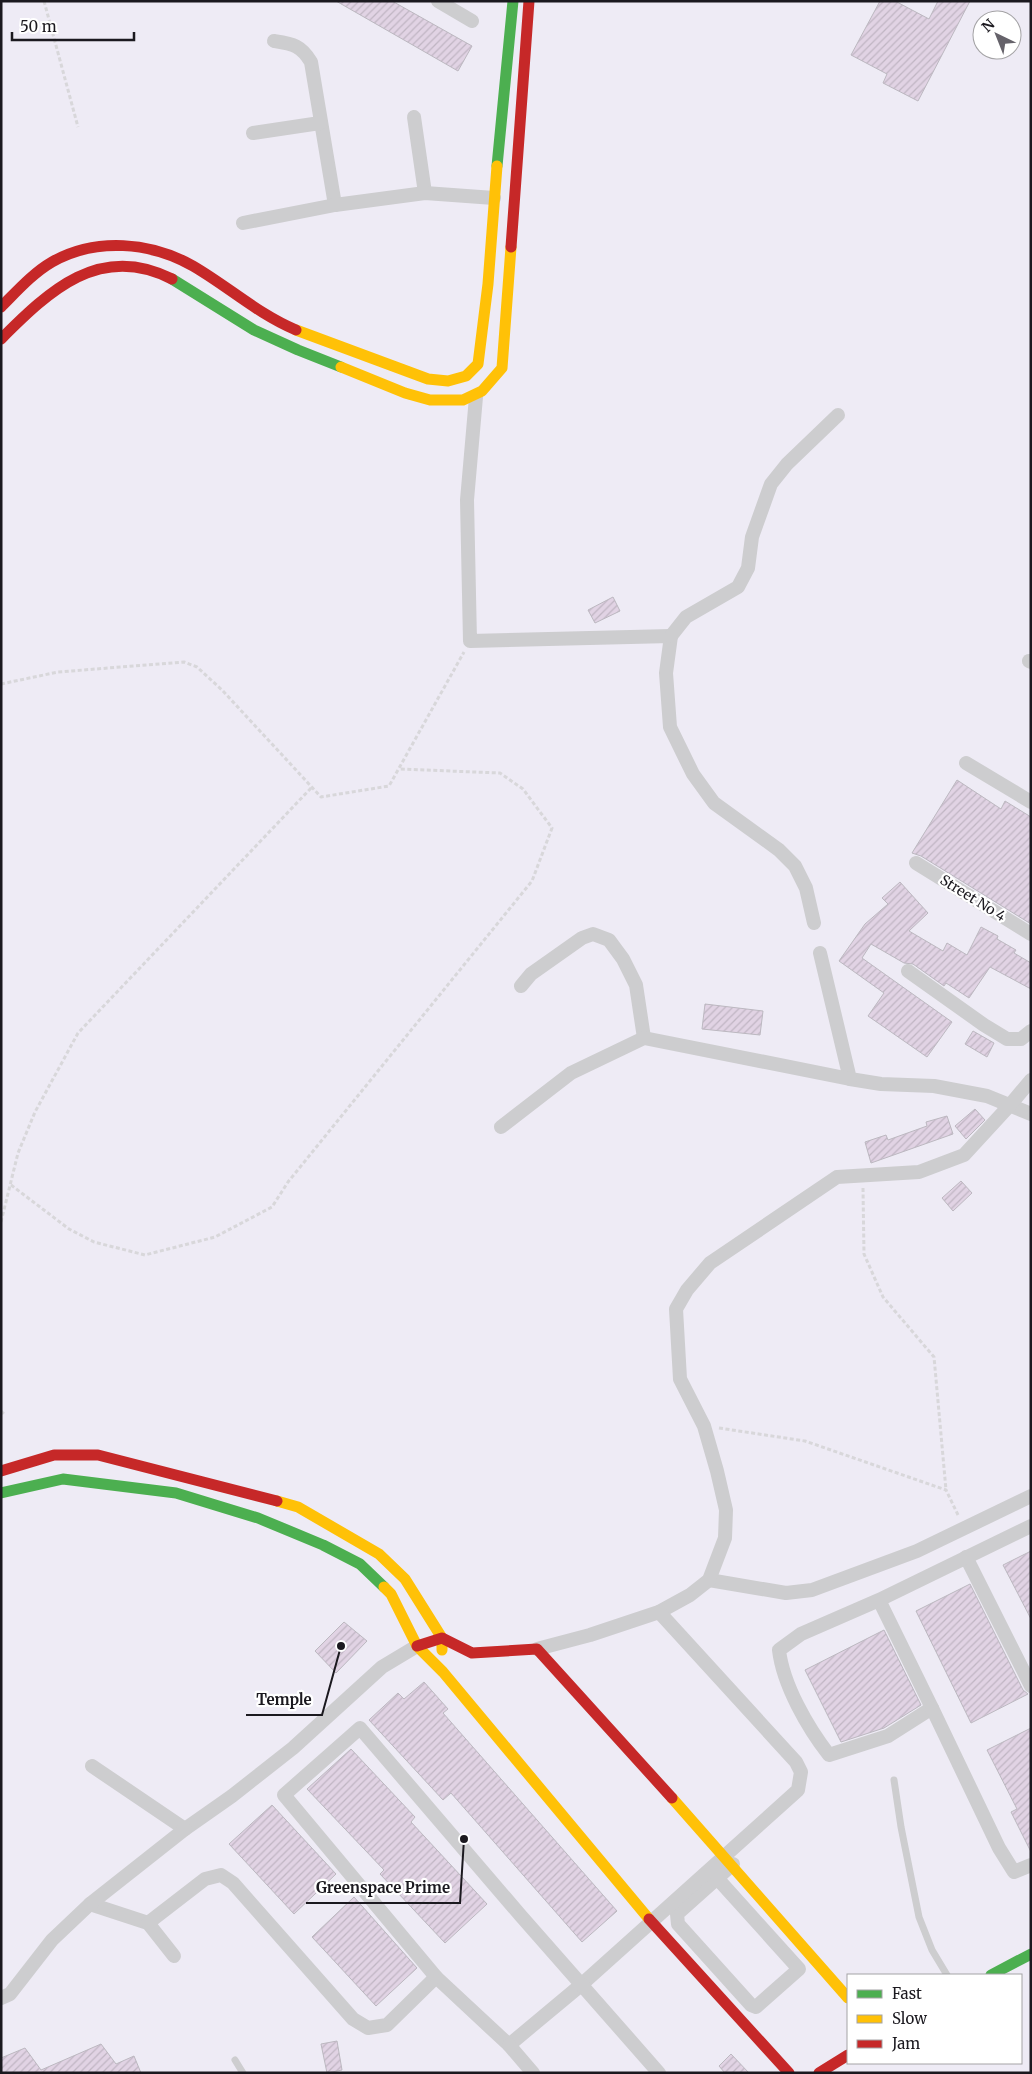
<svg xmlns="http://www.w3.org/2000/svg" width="1032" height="2074" font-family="Merriweather,serif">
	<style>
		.building { fill: url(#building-hatch); stroke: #bcb8c0 }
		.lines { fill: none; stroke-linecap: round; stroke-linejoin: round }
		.path { stroke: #d8d7da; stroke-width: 3; stroke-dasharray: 4 2.5; stroke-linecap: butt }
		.lane { stroke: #cdcdcf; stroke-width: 7 }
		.street { stroke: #cdcdcf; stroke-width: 14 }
		.fast { stroke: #4caf50; stroke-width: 11 }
		.slow { stroke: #ffc107; stroke-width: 11 }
		.jam { stroke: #c62828; stroke-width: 11 }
		.labels { text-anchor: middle; stroke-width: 4.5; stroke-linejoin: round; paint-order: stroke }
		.street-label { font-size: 14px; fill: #1b191f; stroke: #fff }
		.leader { fill: none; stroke: #1b191f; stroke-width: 2 }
		.callout-dot { fill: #1b191f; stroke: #fff; stroke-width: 2 }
		.callout-label { font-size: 15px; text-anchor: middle; font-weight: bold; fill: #1b191f; stroke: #fff; stroke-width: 4.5; stroke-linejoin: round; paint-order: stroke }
	</style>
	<defs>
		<pattern id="building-hatch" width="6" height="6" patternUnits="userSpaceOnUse" patternTransform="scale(1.25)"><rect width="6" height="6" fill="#e1d3e4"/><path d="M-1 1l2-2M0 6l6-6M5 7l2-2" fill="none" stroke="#c0b5c3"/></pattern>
	</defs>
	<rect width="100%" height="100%" fill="#eeebf5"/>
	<g class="building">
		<path d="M 336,1 L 392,1 L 472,46 L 458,71 Z"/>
		<path d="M 880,1 L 895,1 L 929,19 L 938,1 L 970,1 L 918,101 L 883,83 L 887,74 L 851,55 Z"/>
		<path d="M 613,597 L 620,611 L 595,623 L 588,610 Z"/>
		<path d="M 957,780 L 1001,809 L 1005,801 L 1031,817 L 1031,924 L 921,856 L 912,853 Z"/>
		<path d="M 900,882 L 928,913 L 909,931 L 943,951 L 947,943 L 967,955 L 981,927 L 998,936 L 997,939 L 1016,950 L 1014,953 L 1031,963 L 1031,989 L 990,967 L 969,998 L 946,983 L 944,986 L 913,964 L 904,963 L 871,944 L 862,958 L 952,1022 L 927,1057 L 868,1016 L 884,993 L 839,961 L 865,924 L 888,904 L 882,898 Z"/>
		<path d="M 705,1004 L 763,1011 L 760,1035 L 702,1029 Z"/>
		<path d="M 973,1031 L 994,1043 L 987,1057 L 965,1044 Z"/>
		<path d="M 975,1109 L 985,1120 L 966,1139 L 955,1126 Z"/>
		<path d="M 947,1116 L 953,1134 L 871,1163 L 865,1142 L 886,1135 L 888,1140 L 927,1126 L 926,1122 Z"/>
		<path d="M 961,1181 L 972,1193 L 953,1211 L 942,1198 Z"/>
		<path d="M 1031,1551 L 1031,1619 L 1003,1565 Z"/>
		<path d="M 970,1584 L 1023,1690 L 1028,1694 L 971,1723 L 916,1611 Z"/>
		<path d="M 344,1622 L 367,1641 L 336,1673 L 315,1651 Z"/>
		<path d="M 884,1630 L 921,1705 L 884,1728 L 841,1742 L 805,1670 Z"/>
		<path d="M 424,1682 L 448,1709 L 443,1713 L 617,1911 L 582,1942 L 451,1793 L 443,1800 L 369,1720 L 398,1693 L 404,1699 Z"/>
		<path d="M 1031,1728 L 1031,1852 L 1011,1812 L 1017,1809 L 987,1750 Z"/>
		<path d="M 351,1749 L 415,1817 L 411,1822 L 487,1904 L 445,1943 L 380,1874 L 384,1870 L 307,1789 Z"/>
		<path d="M 272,1805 L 336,1874 L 294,1914 L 229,1844 Z"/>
		<path d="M 354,1897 L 417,1968 L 376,2006 L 312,1937 Z"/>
		<path d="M 337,2041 L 342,2070 L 327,2073 L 321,2044 Z"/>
		<path d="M 101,2044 L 116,2064 L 134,2056 L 141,2073 L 1,2073 L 1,2058 L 25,2048 L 41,2070 Z"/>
		<path d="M 731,2054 L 749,2073 L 725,2073 L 719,2066 Z"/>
	</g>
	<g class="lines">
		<g class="path">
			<path d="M 44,1 L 78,127"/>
			<path d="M 1,684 L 58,672 L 184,662 L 197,667 L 222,690 L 321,797 L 389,786 L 464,652"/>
			<path d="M 11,1185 L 69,1229 L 94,1242 L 145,1255 L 215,1237 L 272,1207 L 288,1182 L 532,881 L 552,828 L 523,789 L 500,773 L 399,769"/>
			<path d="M 863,1188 L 864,1254 L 883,1297 L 934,1357 L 946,1490"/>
			<path d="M 1,1222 L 18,1153 L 35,1112 L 78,1033 L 312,787"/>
			<path d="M 1,1411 L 4,1414"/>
			<path d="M 719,1428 L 805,1441 L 946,1490 L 959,1517"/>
		</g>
		<g class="lane">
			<path d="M 894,1780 L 901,1827 L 919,1917 L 932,1950 L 947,1975"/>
			<path d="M 235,2060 L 243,2073"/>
		</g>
		<g class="street">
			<path d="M 438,1 L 472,21"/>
			<path d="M 274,41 C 293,44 301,45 311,62 L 335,205"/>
			<path d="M 414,117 L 425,193"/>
			<path d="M 253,133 L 320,123"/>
			<path d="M 243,223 L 335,205 L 425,193 L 494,198"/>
			<path d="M 476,397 L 467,500 L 470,641 L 671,636 L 666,673 L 670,727 L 693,774 L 714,803 L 779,850 L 795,866 L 806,888 L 814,923"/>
			<path d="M 671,636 L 686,617 L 738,587 L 748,568 L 752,537 L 771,484 L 787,464 L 838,415"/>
			<path d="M 1029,661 L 1031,662"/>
			<path d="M 966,763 L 1031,802"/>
			<path d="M 916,863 L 1031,934"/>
			<path d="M 820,953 L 850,1079 L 881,1084 L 934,1086 L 987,1096 L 1031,1114"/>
			<path d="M 908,971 L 984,1025 L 1007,1039 L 1021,1039 L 1031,1031"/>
			<path d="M 521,986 L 531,974 L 582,938 L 593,934 L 609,940 L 623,959 L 636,985 L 644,1038"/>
			<path d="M 501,1127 L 571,1073 L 644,1038 L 850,1079"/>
			<path d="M 966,1557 L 1031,1686"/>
			<path d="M 709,1580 L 786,1593 L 812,1590 L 917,1551 L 1031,1496"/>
			<path d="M 879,1600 L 932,1708 L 888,1736 L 829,1755 C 808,1728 783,1685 779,1650 L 801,1634 L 879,1600 L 1031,1526"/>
			<path d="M 537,1649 L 590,1635 L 659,1612 L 690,1595 L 709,1580 L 725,1538 L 726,1510 L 717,1471 L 704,1426 L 680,1379 L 676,1309 L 687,1290 L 710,1263 L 837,1177 L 919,1172 L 964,1155 L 1010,1105 L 1031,1080"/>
			<path d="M 932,1708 L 999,1848 L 1014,1872 L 1031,1865"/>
			<path d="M 92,1766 L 185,1829 L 232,1796 L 293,1748 L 382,1667 L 417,1646"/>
			<path d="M 717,1878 L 799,1969 L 756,2007 L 751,2005 L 678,1924 L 677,1914 L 733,1864"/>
			<path d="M 90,1904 L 148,1923 L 174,1956"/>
			<path d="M 148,1923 L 205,1879 L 221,1875 L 233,1883 L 353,2019 L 368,2028 L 387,2025 L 436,1977 L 509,2045 L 581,1985 L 798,1790 L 801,1772 L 796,1762 L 659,1612"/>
			<path d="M 436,1977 L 284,1795 L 360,1728 L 521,1916 L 659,2073"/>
			<path d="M 1,1998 L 10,1994 L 52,1940 L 90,1904 L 185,1829"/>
			<path d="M 509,2045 L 533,2073"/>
		</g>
		<g class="fast">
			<path d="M 497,166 L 513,1"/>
			<path d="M 172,279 L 254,330 L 298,350 L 341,367"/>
			<path d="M 1,1493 L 63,1479 L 176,1493 L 258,1518 L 323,1545 L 360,1564 L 384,1587"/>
			<path d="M 991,1975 L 1031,1954"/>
		</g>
		<g class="slow">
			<path d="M 296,330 L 428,379 L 448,381 L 466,376 L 478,364 L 488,284 L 497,166"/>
			<path d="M 341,367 L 405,393 L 430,400 L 463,400 L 482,391 L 502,368 L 511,247"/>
			<path d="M 277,1501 L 298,1507 L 379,1554 L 405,1579 L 442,1638 L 442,1650"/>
			<path d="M 384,1587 L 391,1594 L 417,1646 L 443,1672 L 649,1919"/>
			<path d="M 672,1798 L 848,1998"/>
		</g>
		<g class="jam">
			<path d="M 511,247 L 529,1"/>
			<path d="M 1,307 C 17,291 33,273 52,262 C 96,237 151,242 193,266 C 229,287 258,314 296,330"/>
			<path d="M 1,339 C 49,291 100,242 172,279"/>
			<path d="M 1,1471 L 54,1455 L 98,1455 L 277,1501"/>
			<path d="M 417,1646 L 442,1638 L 472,1653 L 537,1649 L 672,1798"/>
			<path d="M 649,1919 L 789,2073"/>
			<path d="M 819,2073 L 848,2055"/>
		</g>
	</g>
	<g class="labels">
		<g class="street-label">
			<text transform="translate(973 898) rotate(32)" y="5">Street No 4</text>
		</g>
	</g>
	<path class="leader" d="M341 1646L322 1715H246M464 1839L460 1903H306"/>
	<g class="callout-dot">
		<circle cx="341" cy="1646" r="5"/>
		<circle cx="464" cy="1839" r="5"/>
	</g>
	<g class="callout-label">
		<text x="284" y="1705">Temple</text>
		<text x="383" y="1893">Greenspace Prime</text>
	</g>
	<rect width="1032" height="2074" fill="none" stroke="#1b191f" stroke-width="5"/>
	<rect x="847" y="1974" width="175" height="90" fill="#ffffff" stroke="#a4a3a5"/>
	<rect x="857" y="1990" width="25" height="8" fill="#4caf50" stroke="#a4a3a5"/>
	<text x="892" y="1999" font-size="15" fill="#1b191f">Fast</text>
	<rect x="857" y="2015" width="25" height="8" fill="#ffc107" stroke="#a4a3a5"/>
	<text x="892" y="2024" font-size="15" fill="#1b191f">Slow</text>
	<rect x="857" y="2040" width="25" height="8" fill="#c62828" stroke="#a4a3a5"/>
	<text x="892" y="2049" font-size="15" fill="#1b191f">Jam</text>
	<g transform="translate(997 35) rotate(317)"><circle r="24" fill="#ffffff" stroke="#a4a3a5"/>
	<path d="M0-4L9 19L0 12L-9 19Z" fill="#65626a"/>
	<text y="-8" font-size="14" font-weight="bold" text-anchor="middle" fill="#1b191f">N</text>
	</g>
	<path d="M12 32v8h122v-8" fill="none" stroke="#1b191f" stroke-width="2.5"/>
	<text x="20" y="32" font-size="15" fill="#1b191f" stroke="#ffffff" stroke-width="4" paint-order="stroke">50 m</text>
</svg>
